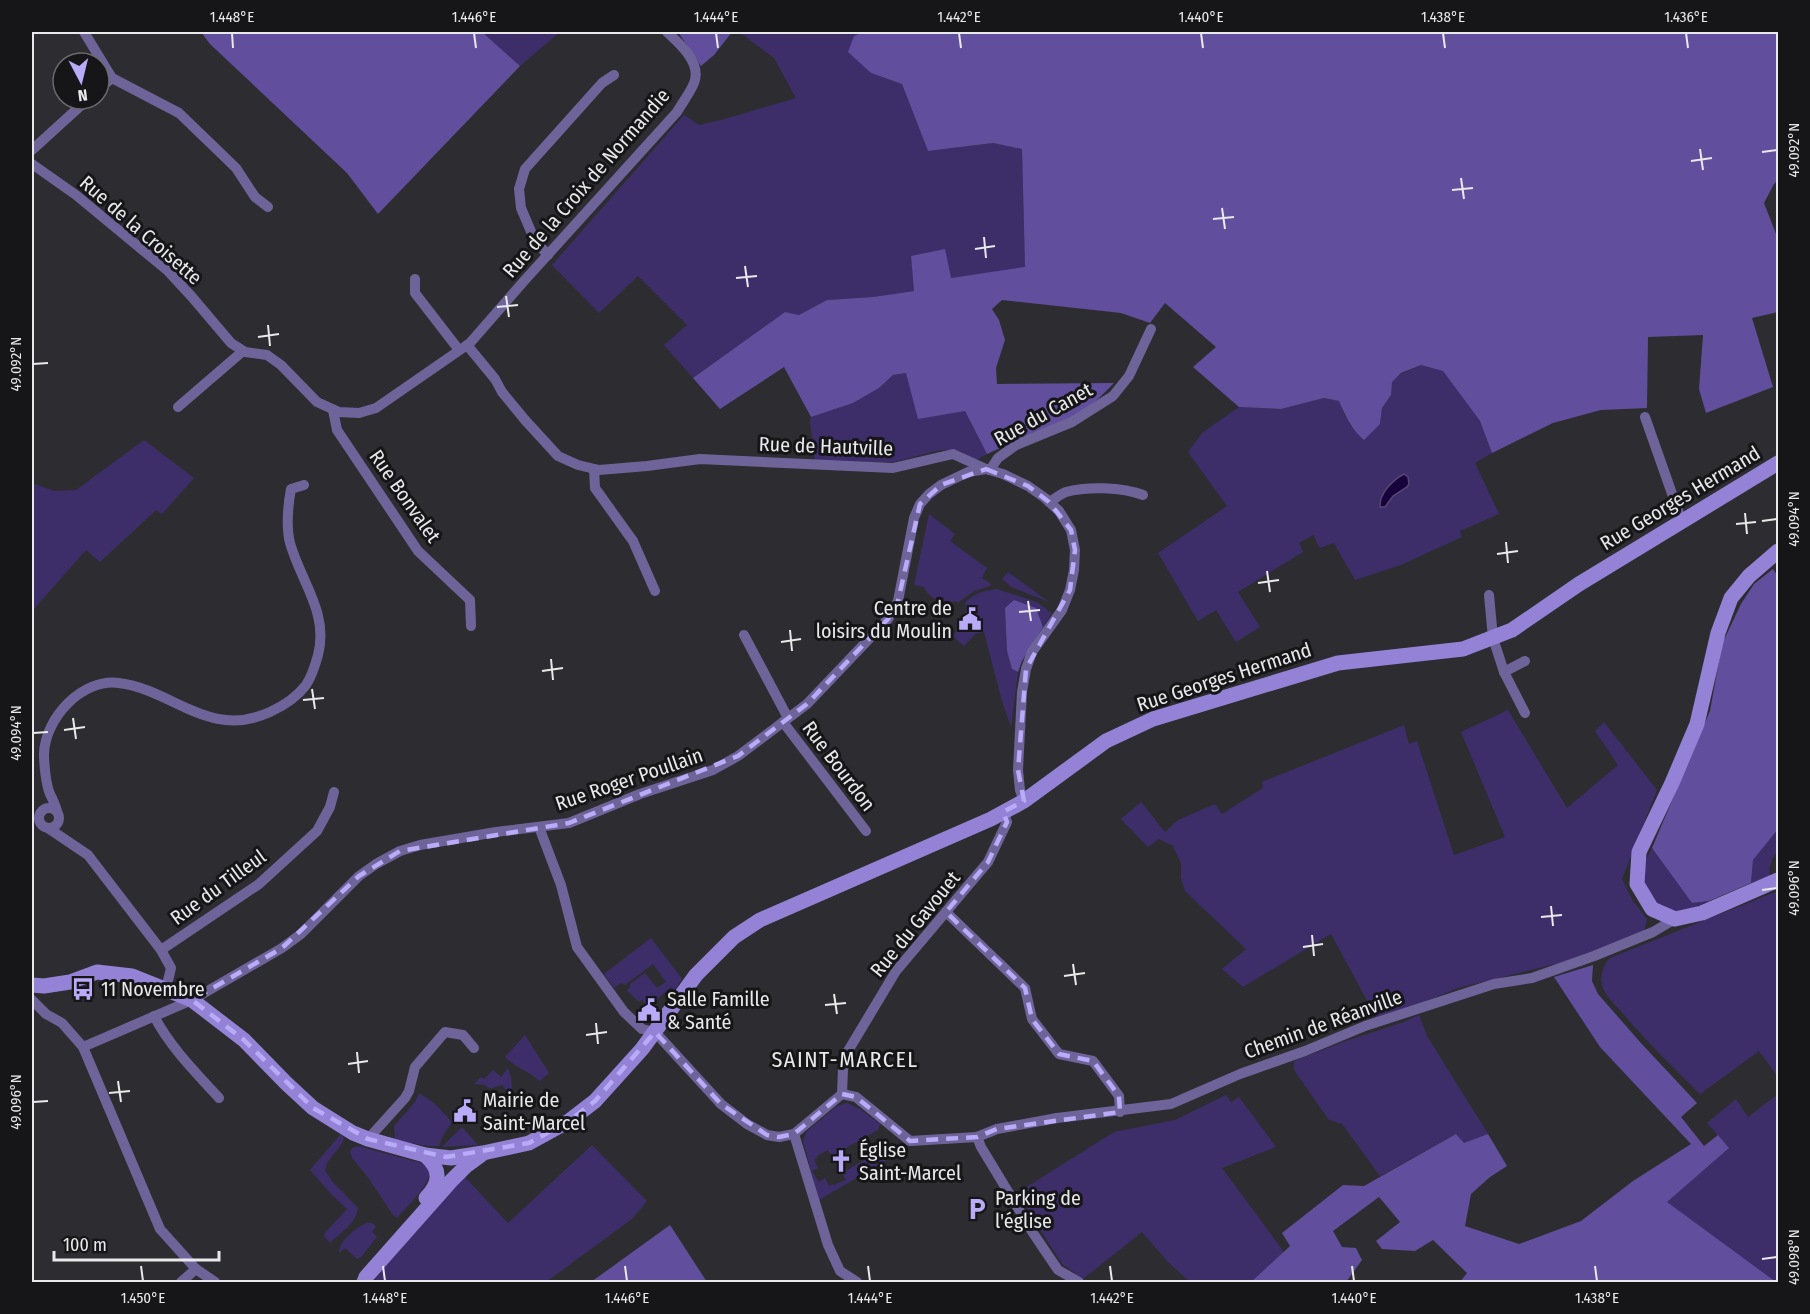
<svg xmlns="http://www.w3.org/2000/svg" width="1810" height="1314" font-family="'Fira Sans Condensed',sans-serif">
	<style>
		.green { fill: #3d2e6a }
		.forest { fill: #614e9d }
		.water { fill: #18023b; stroke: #574770; stroke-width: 1.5 }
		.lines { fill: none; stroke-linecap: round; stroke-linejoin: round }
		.street { stroke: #6f649a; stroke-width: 10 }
		.secondary { stroke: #9482d7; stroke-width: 15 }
		.marked { fill: none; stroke: #b9abf7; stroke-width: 4.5; stroke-dasharray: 12 8; stroke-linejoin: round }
		.ticks { fill: none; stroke: #e9e9eb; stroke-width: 2 }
		.labels { text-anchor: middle; stroke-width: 6; stroke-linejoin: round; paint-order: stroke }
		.street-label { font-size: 20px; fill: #e9e9eb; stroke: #161517 }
		.poi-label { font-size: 20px; fill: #e9e9eb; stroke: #161517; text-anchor: start }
		.quarter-label { font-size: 22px; letter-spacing: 1.5px; fill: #e9e9eb; stroke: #161517 }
		.neatline { fill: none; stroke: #e9e9eb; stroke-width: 2 }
		.ticks-label { font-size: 15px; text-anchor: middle; fill: #e9e9eb }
	</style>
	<rect width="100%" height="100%" fill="#2d2d31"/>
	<g class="green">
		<path d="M 482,32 L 560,32 L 520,66 Z"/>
		<path d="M 744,32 L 863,32 L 854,36 L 871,73 L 902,84 L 928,151 L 993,143 L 1022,149 L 1025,268 L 951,278 L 911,256 L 914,291 L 873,297 L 827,300 L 799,315 L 785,312 L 693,378 L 664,345 L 687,325 L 638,276 L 599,313 L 552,265 L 684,115 L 699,125 L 721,120 L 796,98 L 774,58 L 742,34 Z"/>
		<path d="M 1421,365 L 1443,371 L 1480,421 L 1492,453 L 1475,463 L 1499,514 L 1460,531 L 1462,537 L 1401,565 L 1355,580 L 1334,543 L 1320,548 L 1313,535 L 1299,543 L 1303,552 L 1238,592 L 1260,627 L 1236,642 L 1216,610 L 1198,621 L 1158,553 L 1227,506 L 1188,452 L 1202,433 L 1239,407 L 1281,409 L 1324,398 L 1340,401 L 1345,416 L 1380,424 L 1382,408 L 1391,395 L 1391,382 L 1401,374 Z"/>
		<path d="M 906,373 L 965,411 L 987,454 L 976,460 L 960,451 L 940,450 L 894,462 L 815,463 L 810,422 L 811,417 L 853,403 L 879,388 L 893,375 Z"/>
		<path d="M 144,440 L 194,478 L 162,514 L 156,510 L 100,562 L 86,550 L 32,611 L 32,483 L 54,491 L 76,490 Z"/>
		<path d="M 929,514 L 955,534 L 950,541 L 987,568 L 982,578 L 991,584 L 990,586 L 974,591 L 959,602 C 944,601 931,602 924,587 L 914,585 Z"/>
		<path d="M 1008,572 L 1049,602 L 1011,587 L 1002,579 Z"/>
		<path d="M 997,589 L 1037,602 L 1052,613 L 1043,627 L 1036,608 L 1005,608 L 1007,651 L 1012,669 L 1018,672 L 1011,727 L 1002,701 L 984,632 L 975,634 L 964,646 L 953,636 C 962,625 968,617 965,603 C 974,593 985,590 997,589 Z"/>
		<path d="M 1508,710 L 1567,808 L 1618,765 L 1595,731 L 1604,722 L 1657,790 L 1622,879 L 1633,901 L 1647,919 L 1644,931 L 1568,961 L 1458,988 L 1419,1004 L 1376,1017 L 1331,934 L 1243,987 L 1222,969 L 1246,949 L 1185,891 L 1181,878 L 1181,863 L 1173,846 L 1159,839 L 1148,847 L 1121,819 L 1141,802 L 1165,832 L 1178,820 L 1215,804 L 1222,814 L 1263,788 L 1262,782 L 1404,725 L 1409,744 L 1417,741 L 1454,855 L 1505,837 L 1461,732 Z"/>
		<path d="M 1778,829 L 1778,851 C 1772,858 1768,866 1770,876 L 1751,883 L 1753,860 Z"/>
		<path d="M 1652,848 L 1692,903 L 1709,901 C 1698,906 1686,915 1673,913 C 1657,909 1644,891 1642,874 C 1642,865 1648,856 1652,848 Z"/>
		<path d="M 1778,891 L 1778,1077 L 1759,1051 L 1700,1094 C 1672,1066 1645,1040 1620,1010 C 1614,1004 1606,996 1603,988 C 1599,978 1603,965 1610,958 Z"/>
		<path d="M 651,938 L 682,979 L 674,991 L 671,987 L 648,1007 L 642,1000 L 638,1001 L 627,991 L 630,987 L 630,984 L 645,973 L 657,988 L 666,982 L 653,964 L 625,985 L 621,983 L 614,988 L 604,974 Z"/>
		<path d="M 1419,1015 L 1427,1036 L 1488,1134 L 1464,1144 L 1456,1134 L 1380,1176 L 1342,1124 L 1329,1120 L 1294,1070 L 1294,1061 L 1343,1042 L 1404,1022 Z"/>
		<path d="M 525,1035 L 549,1073 L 540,1081 C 529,1072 515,1067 505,1057 Z"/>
		<path d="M 508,1068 C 514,1081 511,1091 511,1105 L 508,1103 L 507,1091 L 502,1085 C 494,1087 491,1091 485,1085 L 474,1084 L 481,1077 L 484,1079 L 493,1070 L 501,1077 Z"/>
		<path d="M 419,1093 L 434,1103 L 452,1122 L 443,1136 L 439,1146 L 428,1146 L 395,1140 L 394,1126 L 415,1102 Z"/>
		<path d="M 1778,1094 L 1778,1282 L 1776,1282 L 1666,1202 L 1729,1148 L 1707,1123 L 1736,1099 L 1748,1117 Z"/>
		<path d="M 1226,1095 L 1231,1102 L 1239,1097 L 1276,1147 L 1222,1168 L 1284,1252 L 1251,1282 L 1190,1282 L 1168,1262 L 1142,1232 L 1083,1279 L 1062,1264 L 1017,1193 L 1114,1132 L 1175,1120 Z"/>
		<path d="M 847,1103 L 860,1109 L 880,1124 L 878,1130 L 832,1156 L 828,1150 L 817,1156 L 818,1157 L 814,1160 L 818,1168 L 812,1171 L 819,1182 L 825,1178 L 829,1186 L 834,1184 L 835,1186 L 836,1184 L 846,1180 L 842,1173 L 885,1148 L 900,1144 L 904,1150 L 819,1200 L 803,1141 L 806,1132 L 837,1106 Z"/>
		<path d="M 462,1127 L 478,1145 L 442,1147 Z"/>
		<path d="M 341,1134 L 344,1138 C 340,1151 327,1157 325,1170 L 332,1181 L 358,1208 C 356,1224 341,1232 330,1243 L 324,1236 L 325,1233 L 347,1209 L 332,1195 L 310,1170 Z"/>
		<path d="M 592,1145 L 647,1201 L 632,1219 L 546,1282 L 375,1282 L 377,1273 L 463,1175 L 508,1223 Z"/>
		<path d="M 358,1146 L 425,1164 L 430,1170 C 431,1185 407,1206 397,1218 L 393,1215 L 367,1176 L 352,1158 L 350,1152 L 352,1148 Z"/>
		<path d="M 367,1223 L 372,1223 L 376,1227 L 372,1232 L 377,1237 L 360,1258 L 357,1259 L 345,1248 L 339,1253 C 339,1241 355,1228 367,1223 Z"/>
	</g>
	<g class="forest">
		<path d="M 201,32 L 482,32 L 520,66 L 378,214 L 347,173 L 210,44 Z"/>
		<path d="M 678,32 L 732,32 L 714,55 L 701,66 Z"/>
		<path d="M 863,32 L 1778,32 L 1778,180 L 1774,184 L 1764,203 L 1778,239 L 1778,312 L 1752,318 L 1773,387 L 1706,413 L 1699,389 L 1703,335 L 1648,337 L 1647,408 L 1601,410 L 1553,423 L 1492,453 L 1480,421 L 1443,371 L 1421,365 L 1401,373 L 1392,382 L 1391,395 L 1382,408 L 1380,424 L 1364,440 C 1352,430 1345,415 1339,401 L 1324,398 L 1281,409 L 1239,407 L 1193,367 L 1216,347 L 1165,303 L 1150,323 L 1121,313 L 1002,300 L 992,309 L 999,320 L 1005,340 L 996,368 L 997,384 L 1114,383 L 1096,401 L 1070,419 L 1035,432 L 987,454 L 965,411 L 918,419 L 906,373 L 893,375 L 879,388 L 853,403 L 811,417 L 784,367 L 720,409 L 693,378 L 785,312 L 799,315 L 827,300 L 873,297 L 914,291 L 911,256 L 945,249 L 951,278 L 1025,267 L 1022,149 L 993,143 L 928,151 L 902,84 L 871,73 L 848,52 L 854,36 Z"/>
		<path d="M 1773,569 L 1778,577 L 1778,829 L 1753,860 L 1751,883 L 1709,901 L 1692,903 L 1652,848 L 1710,711 L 1722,644 L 1741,604 L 1754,584 Z"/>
		<path d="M 1014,600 L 1036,608 L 1043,627 L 1022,661 L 1018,672 L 1012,669 L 1007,651 L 1005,608 Z"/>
		<path d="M 1593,965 L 1592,981 L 1598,994 L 1640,1042 L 1697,1103 L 1681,1117 L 1704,1146 L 1718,1135 L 1729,1148 L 1667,1202 L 1776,1282 L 1460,1282 L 1467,1273 L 1433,1240 L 1415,1251 L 1382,1249 L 1376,1241 L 1400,1222 L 1379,1197 L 1333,1231 L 1342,1247 L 1356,1248 L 1362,1260 L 1346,1282 L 1251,1282 L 1290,1246 L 1282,1233 L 1343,1185 L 1364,1186 L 1456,1134 L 1464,1143 L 1488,1134 L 1507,1166 L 1490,1177 L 1471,1194 L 1465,1226 L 1519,1244 L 1581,1221 L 1633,1181 L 1691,1144 L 1600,1047 L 1554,977 Z"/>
		<path d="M 670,1225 L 707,1282 L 591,1282 Z"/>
	</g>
	<path class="water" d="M 1404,474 L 1408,477 L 1409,484 L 1407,487 L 1393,496 L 1385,507 L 1380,507 C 1379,493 1393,480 1404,474 Z"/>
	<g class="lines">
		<g class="street">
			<path d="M 84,32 L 112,78 L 179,113 L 236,168 L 255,197 L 268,207"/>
			<path d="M 99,89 L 112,78"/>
			<path d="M 32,150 L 88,99"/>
			<path d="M 32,164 L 76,195 L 168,271 L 192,297 L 231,343 L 245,352 L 267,355 L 281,365 L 317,402 L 339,412 L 359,413 L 376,408 L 470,343 L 524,281 L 677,112 C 682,103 690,93 694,83 C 702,63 680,44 667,32"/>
			<path d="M 548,255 L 535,241 L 521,208 L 519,189 L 525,169 L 602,83 L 614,75"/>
			<path d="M 415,279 L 415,293 L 459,350"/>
			<path d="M 467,345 L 495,379 L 502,392 L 525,420 L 558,456 L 578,465 L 599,470 L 647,466 L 700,459 L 893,468 L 953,454 L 986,469 L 1003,474 L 1028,486 L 1045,498 L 1059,511 L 1071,530 L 1075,550 L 1074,570 L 1070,590 L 1062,610 L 1032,652 L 1026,669 L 1022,692 L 1018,770 L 1020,790 L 1024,801"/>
			<path d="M 178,407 L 243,351"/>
			<path d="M 333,410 L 337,430 L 418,551 L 470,600 L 471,626"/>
			<path d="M 1645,417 L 1682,522"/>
			<path d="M 594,469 L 595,488 L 633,541 L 655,591"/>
			<path d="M 990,470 L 998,458 L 1016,445 L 1072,422 L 1113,396 L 1129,376 L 1151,329"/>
			<path d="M 1049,502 C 1055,499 1060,494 1066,492 C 1087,486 1122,487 1143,495"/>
			<path d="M 1489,595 L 1493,638 L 1504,672 L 1525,713"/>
			<path d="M 744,635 L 788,718"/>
			<path d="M 1504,672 L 1525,661"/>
			<path d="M 783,722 L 866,831"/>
			<circle cx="49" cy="818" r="10"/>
			<path d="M 57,811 C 55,804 53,800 50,794 C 46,785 44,764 44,754 C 45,718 82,678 119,683 C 174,690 209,740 270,712 C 283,706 297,697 306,685 C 312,676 315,666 318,655 C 329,613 301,582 290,543 C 286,528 288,504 291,489 L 304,485"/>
			<path d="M 539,827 L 561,885 L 577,947 L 624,1012 L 642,1029 L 655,1032 L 721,1104 L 747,1124 L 767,1135 L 779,1137 L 794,1134 L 842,1094 L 856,1097 L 910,1141 L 977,1137 L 997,1129 L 1057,1118 L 1171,1104 L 1240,1074 L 1305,1051 L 1365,1026 L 1494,984 L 1532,978 L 1594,956 L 1653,932 L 1675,919"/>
			<path d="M 48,828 L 88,855 L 161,950 L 171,968 L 166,989"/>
			<path d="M 946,912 L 1025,988 L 1032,1019 L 1059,1054 L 1093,1061 L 1119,1096 L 1120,1112"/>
			<path d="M 161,950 L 259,884 L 317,831 L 330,807 L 334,792"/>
			<path d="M 32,1000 L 46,1014 L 62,1023 L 83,1047 L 160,1229 L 196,1269 L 215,1282"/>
			<path d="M 154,1016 C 170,1047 196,1073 219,1098"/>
			<path d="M 83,1047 L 192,1000 L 282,948 L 301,934 L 359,876 L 376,864 L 400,851 L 420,845 L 496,832 L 569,823 L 640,794 L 713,770 L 738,756 L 807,704 L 888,619 L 898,601 L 914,518 L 920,504 L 929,494 L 941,485 L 968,472 L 986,469"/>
			<path d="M 842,1094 L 843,1069 L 848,1051 L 896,971 L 988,862 L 1007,822 L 1003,812"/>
			<path d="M 794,1134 L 828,1245 L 840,1271 L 857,1282"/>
			<path d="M 977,1137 L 981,1147 L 1033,1233 L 1058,1270 L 1079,1282"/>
			<path d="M 368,1139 L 405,1098 L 409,1091 L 415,1067 L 445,1032 L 463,1035 L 474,1048"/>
			<path d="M 181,1282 L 196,1269"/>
		</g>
		<g class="secondary">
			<path d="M 1778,551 L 1749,576 L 1731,598 L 1718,633 L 1697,724 L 1672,783 L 1639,852 L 1637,884 L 1652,909 L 1675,919 L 1702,913 L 1778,880"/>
			<path d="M 32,985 L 44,986 L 70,982 L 97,972 L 132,976 L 192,1000 L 244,1040 L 286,1083 L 313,1108 L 353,1133 L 368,1139 L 425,1155 L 451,1158 L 483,1153 L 529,1143 L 569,1121 L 595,1101 L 642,1049 L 696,975 L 734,937 L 760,920 L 991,819 L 1024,801 L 1106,741 L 1153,719 L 1338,663 L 1463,649 L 1512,630 L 1579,584 L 1778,463"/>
			<path d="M 425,1155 C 441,1169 441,1182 426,1198"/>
			<path d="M 364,1282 L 366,1277 L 451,1181 L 466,1166 L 481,1155"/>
		</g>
	</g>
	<path class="marked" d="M 986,469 L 1028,486 L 1049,502 L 1071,530 L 1075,550 L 1070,590 L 1026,669 L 1018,770 L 1024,801 L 1003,812 L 1007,822 L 988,862 L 946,912 L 1025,988 L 1032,1019 L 1059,1054 L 1093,1061 L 1119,1096 L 1120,1112 L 997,1129 L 977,1137 L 910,1141 L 856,1097 L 842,1094 L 794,1134 L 779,1137 L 767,1135 L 721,1104 L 655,1032 L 595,1101 L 569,1121 L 529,1143 L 446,1157 L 368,1139 L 313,1108 L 244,1040 L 192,1000 L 282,948 L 359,876 L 400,851 L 569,823 L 738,756 L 807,704 L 888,619 L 898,601 L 920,504 L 941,485 Z"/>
	<path class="ticks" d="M 232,33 L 233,48M 474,33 L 476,48M 716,33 L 718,48M 959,33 L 961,48M 1201,33 L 1203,48M 1443,33 L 1445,48M 1686,33 L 1688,48M 1700,149 L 1703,170M 1762,152 L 1777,150M 1691,161 L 1712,158M 1461,178 L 1464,199M 1452,190 L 1473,188M 1222,208 L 1225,229M 1213,219 L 1234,217M 984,237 L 986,258M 975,249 L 995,246M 745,266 L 748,287M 736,278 L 757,276M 506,296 L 509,317M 497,307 L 518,305M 268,325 L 270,346M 258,337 L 279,334M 33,364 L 48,363M 1745,513 L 1747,534M 1762,521 L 1777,519M 1736,524 L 1756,522M 1506,542 L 1508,563M 1497,554 L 1518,551M 1267,571 L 1270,592M 1258,583 L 1279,580M 1028,601 L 1031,621M 1019,612 L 1040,610M 790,630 L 792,651M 781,642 L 801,639M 551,659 L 553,680M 542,671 L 563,668M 312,689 L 315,709M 303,700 L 324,698M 73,718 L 76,739M 64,730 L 85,727M 33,733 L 48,732M 1762,890 L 1777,888M 1551,906 L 1553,926M 1541,917 L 1562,915M 1312,935 L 1314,956M 1303,947 L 1323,944M 1073,964 L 1076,985M 1064,976 L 1085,973M 834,994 L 837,1014M 825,1005 L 846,1003M 596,1023 L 598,1044M 586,1035 L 607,1032M 357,1052 L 359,1073M 348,1064 L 368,1061M 118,1081 L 121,1102M 109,1093 L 130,1091M 33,1102 L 48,1101M 1762,1259 L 1777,1257M 141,1266 L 143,1281M 383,1266 L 385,1281M 625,1266 L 627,1281M 868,1266 L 870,1281M 1110,1266 L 1112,1281M 1352,1266 L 1354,1281M 1595,1266 L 1597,1281"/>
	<defs>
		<g id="civic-bare" transform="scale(1.8)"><path d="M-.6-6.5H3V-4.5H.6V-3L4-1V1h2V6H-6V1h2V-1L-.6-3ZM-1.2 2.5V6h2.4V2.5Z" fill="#b9abf7" stroke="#161517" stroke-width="2.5" paint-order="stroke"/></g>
		<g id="bus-bare" transform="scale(1.8)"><path d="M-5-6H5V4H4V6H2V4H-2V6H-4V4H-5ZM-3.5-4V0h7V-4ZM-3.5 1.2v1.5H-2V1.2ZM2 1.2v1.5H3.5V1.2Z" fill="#b9abf7" stroke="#161517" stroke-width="2.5" paint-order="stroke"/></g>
		<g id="church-bare" transform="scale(1.8)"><path d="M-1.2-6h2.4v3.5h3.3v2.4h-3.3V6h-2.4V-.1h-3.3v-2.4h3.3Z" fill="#b9abf7" stroke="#161517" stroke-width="2.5" paint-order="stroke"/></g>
		<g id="parking-bare" transform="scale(1.8)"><path d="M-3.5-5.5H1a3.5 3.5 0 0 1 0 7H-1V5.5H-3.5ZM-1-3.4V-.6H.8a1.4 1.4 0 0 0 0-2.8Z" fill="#b9abf7" stroke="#161517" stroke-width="2.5" paint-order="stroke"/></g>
	</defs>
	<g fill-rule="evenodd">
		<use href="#civic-bare" x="970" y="619"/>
		<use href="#bus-bare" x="83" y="989"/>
		<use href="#civic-bare" x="649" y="1010"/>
		<use href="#civic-bare" x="465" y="1111"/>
		<use href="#church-bare" x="841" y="1161"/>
		<use href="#parking-bare" x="977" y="1209"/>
	</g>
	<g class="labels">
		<g class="street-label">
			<text transform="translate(586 183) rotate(-49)" y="7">Rue de la Croix de Normandie</text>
			<text transform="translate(141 230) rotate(41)" y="7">Rue de la Croisette</text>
			<text transform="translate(1043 414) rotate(-29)" y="7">Rue du Canet</text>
			<text transform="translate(826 446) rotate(2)" y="7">Rue de Hautville</text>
			<text transform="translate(405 496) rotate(55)" y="7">Rue Bonvalet</text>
			<text transform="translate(1680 498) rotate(-31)" y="7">Rue Georges Hermand</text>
			<text transform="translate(1224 677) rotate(-18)" y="7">Rue Georges Hermand</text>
			<text transform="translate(839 766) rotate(53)" y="7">Rue Bourdon</text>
			<text transform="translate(629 779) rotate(-19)" y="7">Rue Roger Poullain</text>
			<text transform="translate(218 887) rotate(-36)" y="7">Rue du Tilleul</text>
			<text transform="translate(915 924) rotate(-51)" y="7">Rue du Gavouet</text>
			<text transform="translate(1323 1024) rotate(-20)" y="7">Chemin de Réanville</text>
		</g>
		<g class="poi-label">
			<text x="952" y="615" text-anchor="end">Centre de<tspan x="952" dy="23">loisirs du Moulin</tspan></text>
			<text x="101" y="996">11 Novembre</text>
			<text x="667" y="1006">Salle Famille<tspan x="667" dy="23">&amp; Santé</tspan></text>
			<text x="483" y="1107">Mairie de<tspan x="483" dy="23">Saint-Marcel</tspan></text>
			<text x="859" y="1157">Église<tspan x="859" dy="23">Saint-Marcel</tspan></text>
			<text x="995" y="1205">Parking de<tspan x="995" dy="23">l'église</tspan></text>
		</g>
		<g class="quarter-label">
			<text x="845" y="1067">SAINT-MARCEL</text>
		</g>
	</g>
	<rect width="1810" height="1314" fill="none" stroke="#161517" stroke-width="66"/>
	<g transform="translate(81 81) rotate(173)"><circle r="28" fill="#161517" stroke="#6a6a6c" stroke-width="1.5"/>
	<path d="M0-4.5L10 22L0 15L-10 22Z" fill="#b9abf7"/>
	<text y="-9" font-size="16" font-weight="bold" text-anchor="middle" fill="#e9e9eb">N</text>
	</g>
	<path d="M54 1251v9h165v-9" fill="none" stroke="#e9e9eb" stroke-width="3"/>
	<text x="63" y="1251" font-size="18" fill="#e9e9eb" stroke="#161517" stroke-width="4.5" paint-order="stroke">100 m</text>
	<rect x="33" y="33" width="1744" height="1248" class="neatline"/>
	<g class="ticks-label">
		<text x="232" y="22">1.448°E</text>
		<text x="474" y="22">1.446°E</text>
		<text x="716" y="22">1.444°E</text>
		<text x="959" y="22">1.442°E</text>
		<text x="1201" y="22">1.440°E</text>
		<text x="1443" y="22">1.438°E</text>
		<text x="1686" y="22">1.436°E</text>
		<text transform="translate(1794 150) rotate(-90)" y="5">49.092°N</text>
		<text transform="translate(16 364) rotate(-90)" y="5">49.092°N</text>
		<text transform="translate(1794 519) rotate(-90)" y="5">49.094°N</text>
		<text transform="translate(16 733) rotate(-90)" y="5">49.094°N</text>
		<text transform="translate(1794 888) rotate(-90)" y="5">49.096°N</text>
		<text transform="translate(16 1102) rotate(-90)" y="5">49.096°N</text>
		<text transform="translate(1794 1257) rotate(-90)" y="5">49.098°N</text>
		<text x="143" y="1303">1.450°E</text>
		<text x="385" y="1303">1.448°E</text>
		<text x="627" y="1303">1.446°E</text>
		<text x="870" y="1303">1.444°E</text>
		<text x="1112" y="1303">1.442°E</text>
		<text x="1354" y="1303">1.440°E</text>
		<text x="1597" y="1303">1.438°E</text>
	</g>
</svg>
